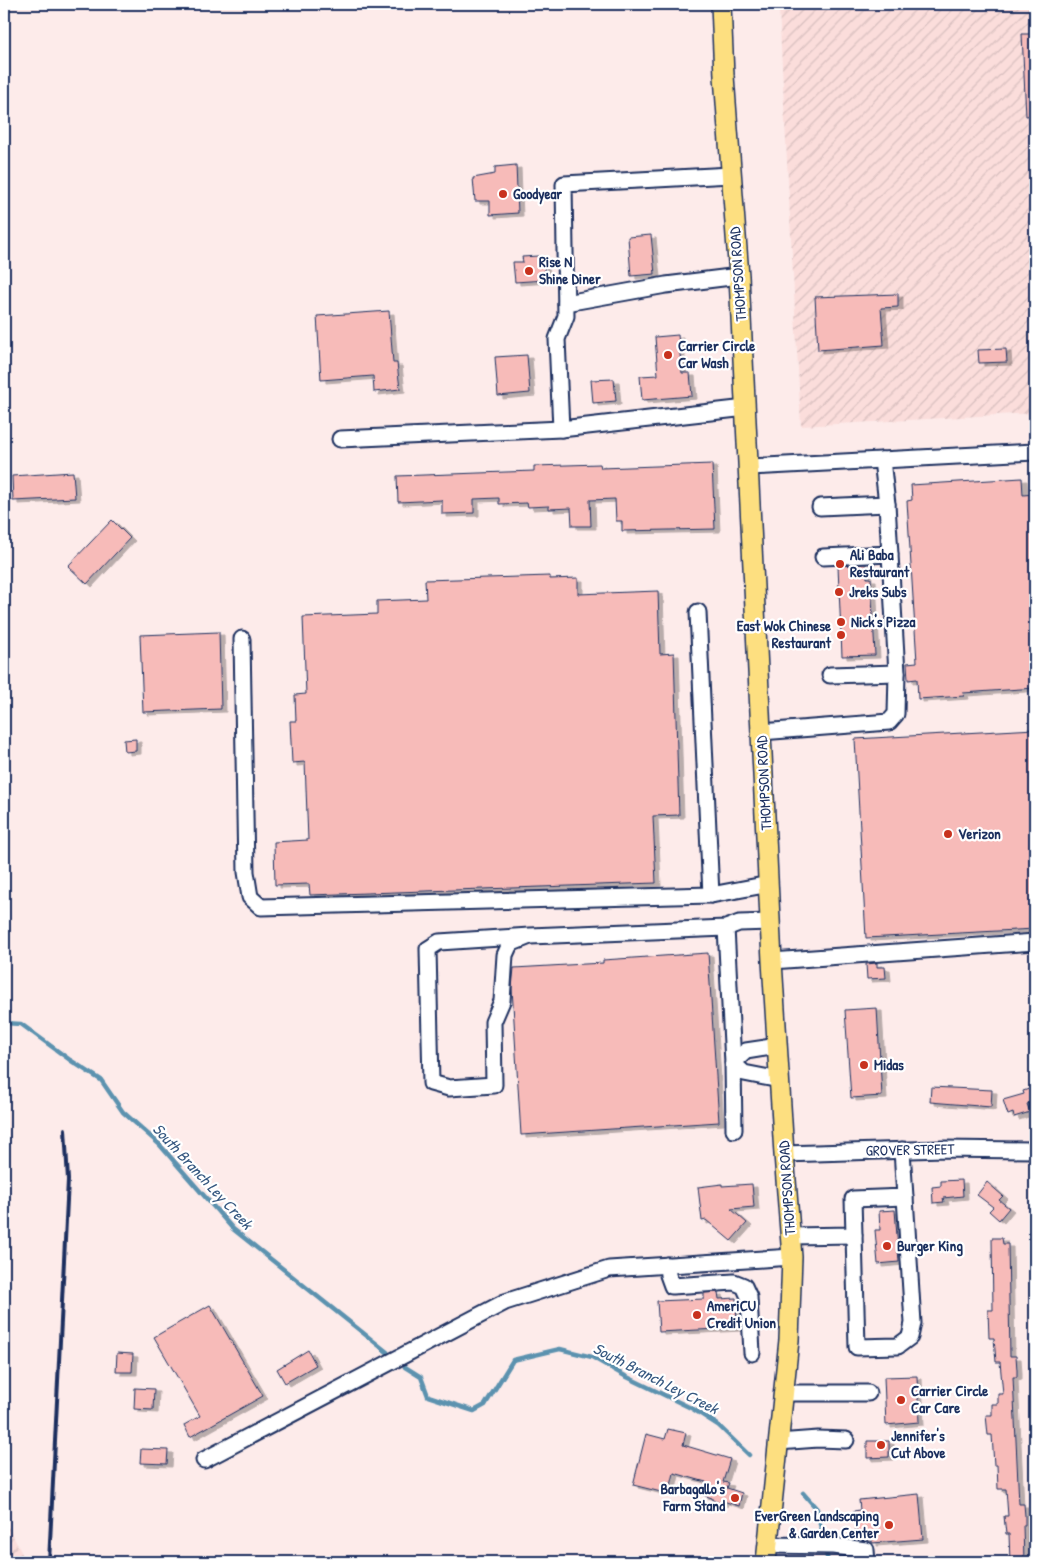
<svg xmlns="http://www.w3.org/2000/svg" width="1039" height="1566" font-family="'Patrick Hand',sans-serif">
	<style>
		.industrial { fill: url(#industrial-furrows) }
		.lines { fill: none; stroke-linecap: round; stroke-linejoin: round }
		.stream { stroke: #5c92af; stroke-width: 4.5 }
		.building { fill: #f7bbb9; stroke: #1b2f5e; filter: url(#shadow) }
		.minor-casing { stroke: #1b2f5e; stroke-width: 19 }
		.major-casing { stroke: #1b2f5e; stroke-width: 22 }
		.minor { stroke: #fff; stroke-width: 15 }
		.major { stroke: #fddf80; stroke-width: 19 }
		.rail { stroke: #1b2f5e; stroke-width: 4 }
		.poi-dot { fill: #c8321e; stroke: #fff; stroke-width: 2 }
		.labels { text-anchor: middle; stroke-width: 4.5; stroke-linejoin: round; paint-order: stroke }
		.poi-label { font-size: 15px; font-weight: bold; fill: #1b2f5e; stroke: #fff; text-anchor: start }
		.street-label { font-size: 15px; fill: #1b2f5e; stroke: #fff }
		.water-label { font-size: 16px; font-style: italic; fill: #365880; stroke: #fff }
	</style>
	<defs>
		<pattern id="industrial-furrows" width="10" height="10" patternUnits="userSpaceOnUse" patternTransform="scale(1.25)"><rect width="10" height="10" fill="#fbdddb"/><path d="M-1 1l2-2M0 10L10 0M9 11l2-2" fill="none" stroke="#d7bebe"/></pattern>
		<filter id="shadow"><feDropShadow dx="5" dy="3" stdDeviation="0" flood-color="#0004"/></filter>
	</defs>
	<rect width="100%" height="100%" fill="#fdebea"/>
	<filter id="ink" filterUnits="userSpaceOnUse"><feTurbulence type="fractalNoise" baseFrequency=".02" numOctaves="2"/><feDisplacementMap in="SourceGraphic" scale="10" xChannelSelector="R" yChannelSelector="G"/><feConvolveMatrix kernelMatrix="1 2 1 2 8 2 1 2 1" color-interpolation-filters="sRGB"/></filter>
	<g filter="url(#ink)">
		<g class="industrial">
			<path d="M 883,4 L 1035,4 L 1035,413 L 801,426 L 779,9 Z"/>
			<path d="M 4,1518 L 26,1562 L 4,1562 Z"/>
		</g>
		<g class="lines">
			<g class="stream">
				<path d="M 4,1023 L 21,1024 L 70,1060 L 101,1080 L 123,1112 L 159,1144 L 233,1229 L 387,1352"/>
				<path d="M 405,1367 L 421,1377 L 428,1396 L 474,1411 L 485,1405 L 513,1360 L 560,1349 L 592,1357 L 625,1376 L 693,1409 L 718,1425 L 749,1455"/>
				<path d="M 803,1493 L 817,1509 L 828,1562"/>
			</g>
		</g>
		<g class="building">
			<path d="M 1022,34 L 1035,34 L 1035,115 L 1026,116 Z"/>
			<path d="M 516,165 L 518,213 L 490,215 L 490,201 L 475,201 L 473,178 L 495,174 L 495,167 Z"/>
			<path d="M 651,235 L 655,274 L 631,276 L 628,237 Z"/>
			<path d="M 538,256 L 538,261 L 544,261 L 545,280 L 515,282 L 513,262 L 523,262 L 522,257 Z"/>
			<path d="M 898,294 L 898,307 L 881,308 L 884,345 L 818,350 L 815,297 Z"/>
			<path d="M 389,311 L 393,363 L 397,363 L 400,389 L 374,392 L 373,376 L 321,380 L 317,316 Z"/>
			<path d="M 678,335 L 682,373 L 690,373 L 692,396 L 642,400 L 640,376 L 658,375 L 655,337 Z"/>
			<path d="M 1006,349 L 1007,362 L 979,363 L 978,350 Z"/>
			<path d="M 527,355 L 530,393 L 498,396 L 495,357 Z"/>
			<path d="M 614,379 L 616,401 L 593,403 L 591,380 Z"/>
			<path d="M 600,464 L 601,468 L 712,464 L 715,529 L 622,531 L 622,521 L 616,521 L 615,499 L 590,500 L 591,526 L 572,526 L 571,508 L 549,509 L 549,506 L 528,507 L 527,503 L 499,504 L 499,498 L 474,499 L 474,513 L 442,514 L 442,500 L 398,502 L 397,476 L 534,471 L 534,466 Z"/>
			<path d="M 73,472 L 75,498 L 13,501 L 12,476 Z"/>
			<path d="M 1022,478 L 1023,495 L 1035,494 L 1035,688 L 963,693 L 964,696 L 918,699 L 917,679 L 908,680 L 907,663 L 917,662 L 907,501 L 912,500 L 911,485 Z"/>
			<path d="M 112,520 L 130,538 L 87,584 L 68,566 Z"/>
			<path d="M 866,564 L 867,578 L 871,578 L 875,655 L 842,656 L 838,566 Z"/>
			<path d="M 550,576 L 550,579 L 578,578 L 578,594 L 658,591 L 660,654 L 674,653 L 679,815 L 653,816 L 656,883 L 310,895 L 309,884 L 275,885 L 274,842 L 308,840 L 305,762 L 292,763 L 290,721 L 296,721 L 295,695 L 306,694 L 303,617 L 377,614 L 377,601 L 426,599 L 425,580 Z"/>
			<path d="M 219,632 L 221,709 L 143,712 L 140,635 Z"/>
			<path d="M 1035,729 L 1035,929 L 866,938 L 855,739 Z"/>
			<path d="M 136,739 L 136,751 L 125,752 L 124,740 Z"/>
			<path d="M 708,953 L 719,1122 L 521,1135 L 512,988 L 514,968 L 603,963 L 603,960 Z"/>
			<path d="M 877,963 L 877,967 L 885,967 L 886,978 L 867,979 L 866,964 Z"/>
			<path d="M 877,1008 L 882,1096 L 851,1098 L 845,1010 Z"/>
			<path d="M 931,1087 L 992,1090 L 991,1107 L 930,1102 Z"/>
			<path d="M 1035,1087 L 1035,1101 L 1027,1104 L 1030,1112 L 1014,1117 L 1013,1113 L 1008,1115 L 1003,1100 L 1024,1094 L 1023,1091 Z"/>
			<path d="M 962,1180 L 963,1196 L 943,1198 L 944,1202 L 933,1203 L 932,1187 L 941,1186 L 941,1181 Z"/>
			<path d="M 987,1182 L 1003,1196 L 999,1200 L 1009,1208 L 999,1220 L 989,1211 L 993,1207 L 977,1195 Z"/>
			<path d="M 722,1184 L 722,1186 L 752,1184 L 754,1207 L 731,1209 L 747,1223 L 731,1241 L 706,1220 L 702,1221 L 698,1187 Z"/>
			<path d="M 895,1210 L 899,1262 L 878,1264 L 875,1230 L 880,1230 L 879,1211 Z"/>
			<path d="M 992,1238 L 1002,1238 L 1003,1244 L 1008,1244 L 1010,1356 L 1016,1356 L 1017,1370 L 1017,1377 L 1013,1377 L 1019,1504 L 1024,1504 L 1025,1516 L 1025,1525 L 1023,1525 L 1024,1562 L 1010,1562 L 1009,1534 L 1006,1534 L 1004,1516 L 1008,1516 L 1006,1489 L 998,1489 L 997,1465 L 994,1465 L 992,1435 L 988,1435 L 986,1415 L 992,1415 L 992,1404 L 998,1404 L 998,1394 L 1003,1394 L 1000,1362 L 996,1362 L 994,1338 L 989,1338 L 988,1310 L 993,1310 Z"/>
			<path d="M 718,1292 L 719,1299 L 736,1298 L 737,1328 L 659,1332 L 657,1301 L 704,1299 L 704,1293 Z"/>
			<path d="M 210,1305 L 263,1396 L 190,1437 L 184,1425 L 200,1416 L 154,1337 Z"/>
			<path d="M 308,1350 L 316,1365 L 285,1383 L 277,1369 Z"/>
			<path d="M 117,1353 L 133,1354 L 132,1372 L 116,1372 Z"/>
			<path d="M 917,1376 L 919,1422 L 886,1425 L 884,1377 Z"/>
			<path d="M 135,1388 L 154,1389 L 153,1410 L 134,1409 Z"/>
			<path d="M 668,1429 L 686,1433 L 683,1445 L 730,1459 L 723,1482 L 729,1483 L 727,1488 L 742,1493 L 739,1506 L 723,1501 L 722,1504 L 712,1500 L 712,1498 L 703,1495 L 706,1482 L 674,1473 L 669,1494 L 633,1485 L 646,1434 L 665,1439 Z"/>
			<path d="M 867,1441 L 889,1441 L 889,1457 L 867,1458 Z"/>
			<path d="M 141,1449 L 168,1450 L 167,1464 L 140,1463 Z"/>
			<path d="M 919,1494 L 923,1539 L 872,1543 L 872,1540 L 857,1539 L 854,1511 L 860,1510 L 859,1500 Z"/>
		</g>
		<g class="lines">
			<g class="minor-casing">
				<g id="minor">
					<path d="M 566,303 L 666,285 L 739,276"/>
					<path d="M 561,429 L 557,339 L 566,316 L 564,184 L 731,175"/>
					<path d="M 340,439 L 561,429 L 746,408"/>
					<path d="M 749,467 L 1035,452"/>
					<path d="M 820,507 L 887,504"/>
					<path d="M 823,557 L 890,554"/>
					<path d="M 698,612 L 711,895"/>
					<path d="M 242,639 L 246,872 L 250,897 L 261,907 L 711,895 L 769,884"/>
					<path d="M 830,675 L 897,673"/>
					<path d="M 761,732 L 889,722 L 896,714 L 897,673 L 887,504 L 882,460"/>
					<path d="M 726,928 L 733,1063 L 734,1130"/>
					<path d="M 530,936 L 439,942 L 428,949 L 431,1083 L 449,1088 L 494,1085 L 493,1022 L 502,1001 L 505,955 L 510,944 L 530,936 L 726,928 L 739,923 L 771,922"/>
					<path d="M 772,961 L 1035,942"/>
					<path d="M 778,1046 L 746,1051 L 733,1063 L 744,1073 L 780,1080"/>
					<path d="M 784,1154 L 943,1149 L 1035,1150"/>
					<path d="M 854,1235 L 857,1347 L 898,1346 L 910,1337 L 913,1323 L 905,1197"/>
					<path d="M 790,1236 L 854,1235 L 853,1199 L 905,1197 L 902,1150"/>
					<path d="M 667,1265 L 668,1275 L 672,1286 L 734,1282 L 744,1286 L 749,1297 L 752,1353"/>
					<path d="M 784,1393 L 868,1393"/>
					<path d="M 778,1442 L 818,1439 L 846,1440"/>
					<path d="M 204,1460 L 505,1302 L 609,1269 L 792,1257"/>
					<path d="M 767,1545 L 833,1546 L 866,1550 L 867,1562"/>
				</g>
			</g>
			<g class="major-casing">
				<path id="major" d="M 721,4 L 724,76 L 739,276 L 772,961 L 784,1154 L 792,1257 L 789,1340 L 766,1562"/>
			</g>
			<use href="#minor" class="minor"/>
			<use href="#major" class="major"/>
			<path class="rail" d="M 49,1562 L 68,1180 L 65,1129"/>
		</g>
	</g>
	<g class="poi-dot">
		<circle cx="503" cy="194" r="5"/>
		<circle cx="529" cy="271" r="5"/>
		<circle cx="668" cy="355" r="5"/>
		<circle cx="840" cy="564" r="5"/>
		<circle cx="839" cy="592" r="5"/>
		<circle cx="841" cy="622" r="5"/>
		<circle cx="841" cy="635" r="5"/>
		<circle cx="948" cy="834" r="5"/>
		<circle cx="864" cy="1065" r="5"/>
		<circle cx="887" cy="1246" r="5"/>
		<circle cx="697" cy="1315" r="5"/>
		<circle cx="901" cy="1400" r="5"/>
		<circle cx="881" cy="1445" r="5"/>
		<circle cx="735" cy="1498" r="5"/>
		<circle cx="889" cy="1525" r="5"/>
	</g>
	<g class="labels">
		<g class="poi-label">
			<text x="513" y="199">Goodyear</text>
			<text x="539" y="267">Rise N<tspan x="539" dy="17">Shine Diner</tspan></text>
			<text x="678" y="351">Carrier Circle<tspan x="678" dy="17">Car Wash</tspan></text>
			<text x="850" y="560">Ali Baba<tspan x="850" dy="17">Restaurant</tspan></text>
			<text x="849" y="597">Jreks Subs</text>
			<text x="851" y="627">Nick's Pizza</text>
			<text x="831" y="631" text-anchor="end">East Wok Chinese<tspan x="831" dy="17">Restaurant</tspan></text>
			<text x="958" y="839">Verizon</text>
			<text x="874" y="1070">Midas</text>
			<text x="897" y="1251">Burger King</text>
			<text x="707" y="1311">AmeriCU<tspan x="707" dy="17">Credit Union</tspan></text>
			<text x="911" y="1396">Carrier Circle<tspan x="911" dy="17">Car Care</tspan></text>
			<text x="891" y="1441">Jennifer's<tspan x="891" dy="17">Cut Above</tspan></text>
			<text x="725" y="1494" text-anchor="end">Barbagallo's<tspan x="725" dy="17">Farm Stand</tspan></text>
			<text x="879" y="1521" text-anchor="end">EverGreen Landscaping<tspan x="879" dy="17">&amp; Garden Center</tspan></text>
		</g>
		<g class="street-label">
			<text transform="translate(738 274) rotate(-94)" y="5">THOMPSON ROAD</text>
			<text transform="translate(764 783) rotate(-93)" y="5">THOMPSON ROAD</text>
			<text transform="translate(910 1150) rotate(-1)" y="5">GROVER STREET</text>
			<text transform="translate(787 1188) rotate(-94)" y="5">THOMPSON ROAD</text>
		</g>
		<g class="water-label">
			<text transform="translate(203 1176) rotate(47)" y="6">South Branch Ley Creek</text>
			<text transform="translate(656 1378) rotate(27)" y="6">South Branch Ley Creek</text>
		</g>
	</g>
	<rect width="1039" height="1566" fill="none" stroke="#fff" stroke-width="20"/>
	<rect x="10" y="10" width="1019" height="1546" fill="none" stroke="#1b2f5e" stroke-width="2" filter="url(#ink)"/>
</svg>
